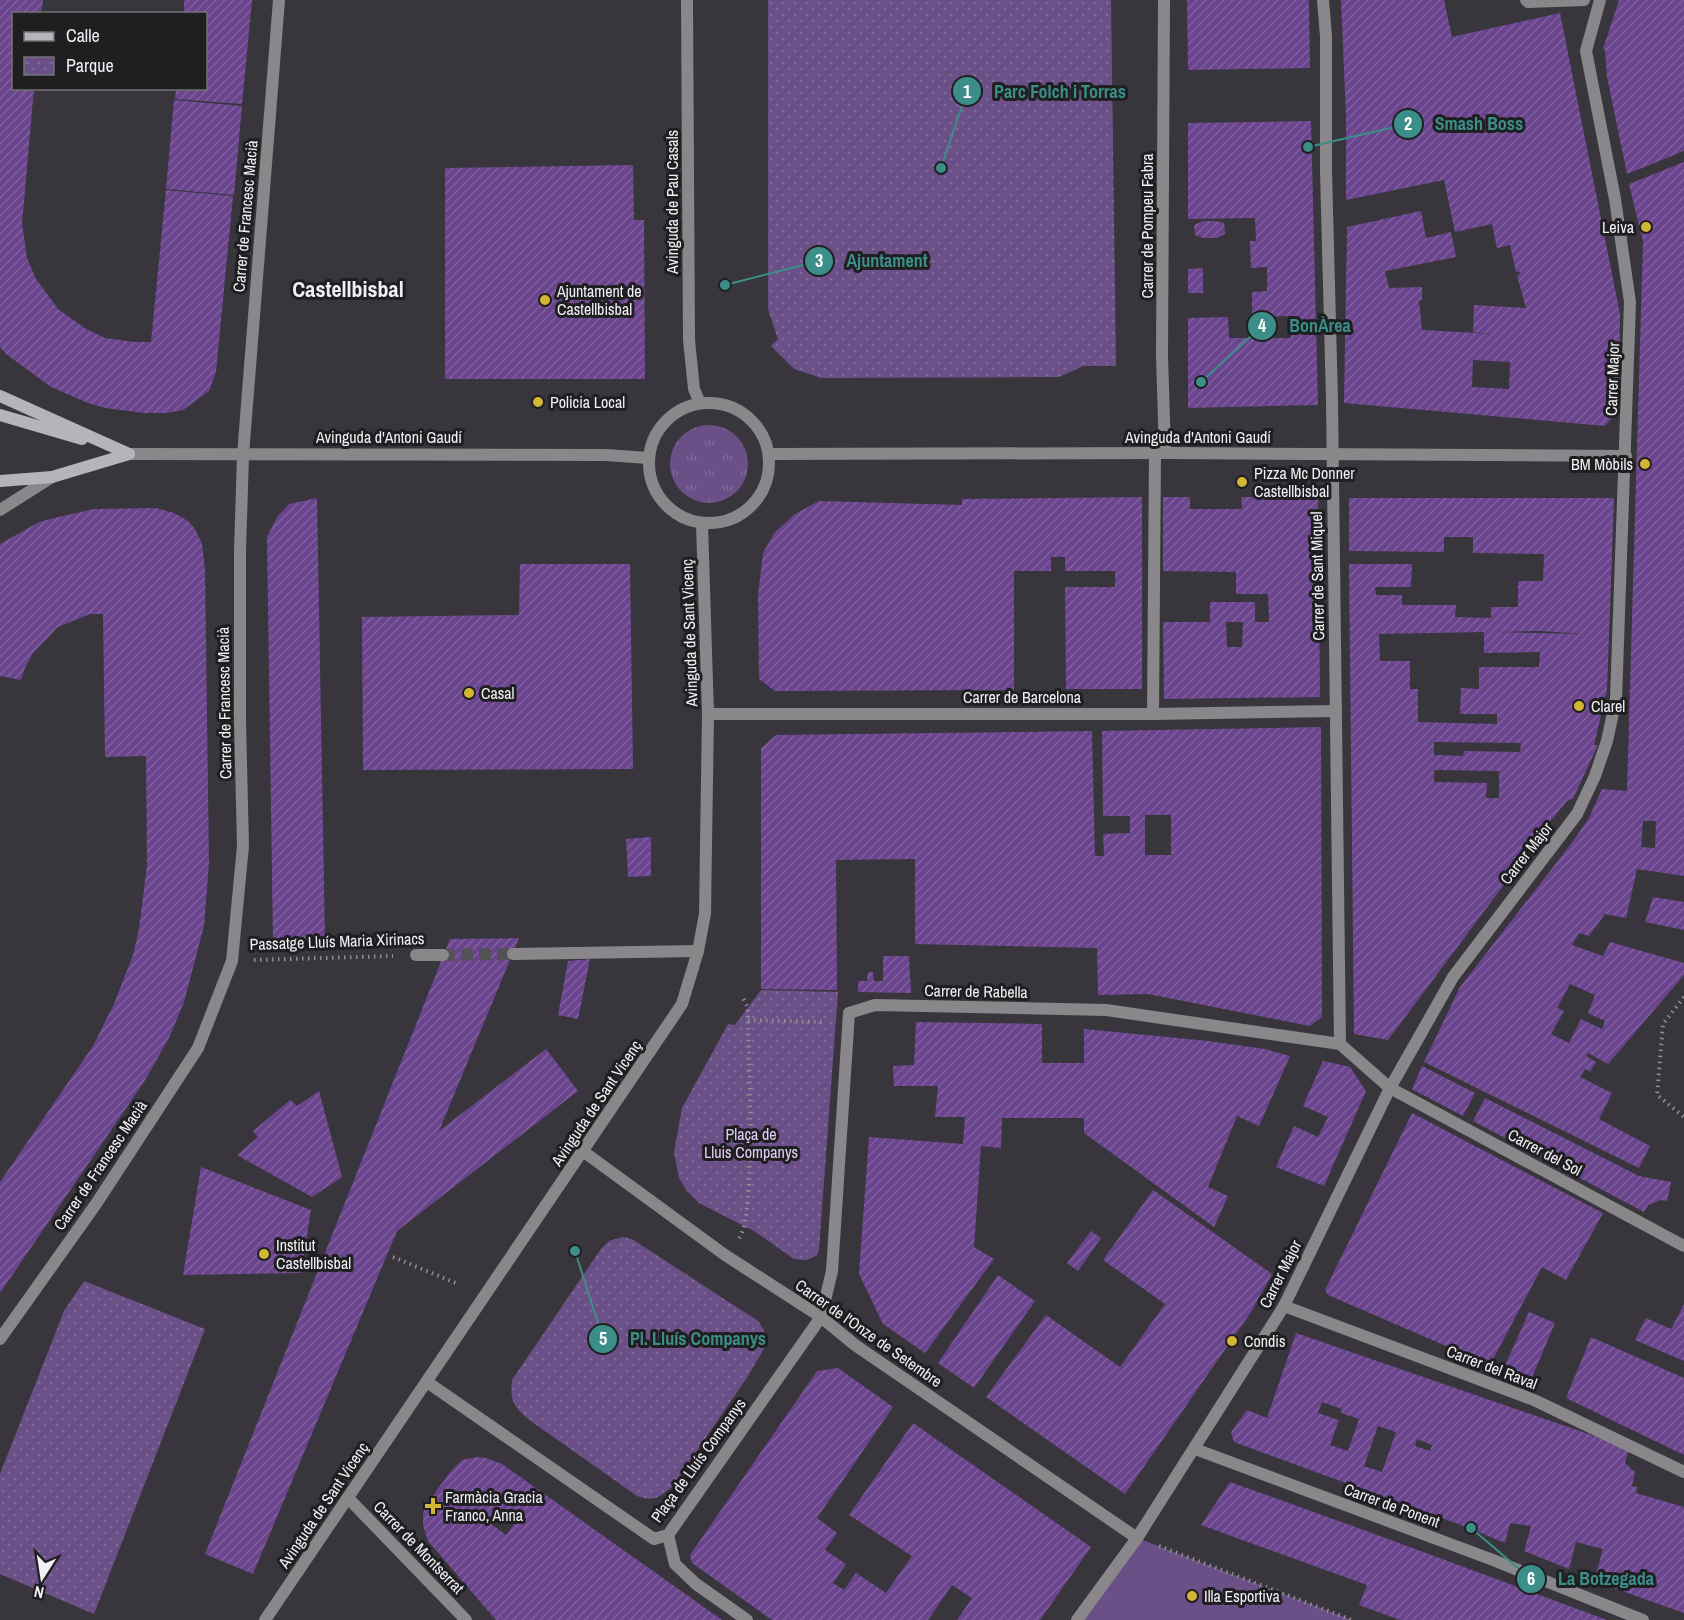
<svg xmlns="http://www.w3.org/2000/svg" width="1684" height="1620" font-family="'Archivo Narrow',sans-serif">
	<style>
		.grass { fill: url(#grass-tufts) }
		.park { fill: url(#park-dots) }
		.pitch { fill: #6b5088 }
		.building { fill: url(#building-hatch); fill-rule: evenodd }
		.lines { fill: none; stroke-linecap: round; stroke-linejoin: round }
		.street-tunnel { stroke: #545257; stroke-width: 12; stroke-dasharray: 12 6; stroke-linecap: butt }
		.path { stroke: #918f94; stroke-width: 4; stroke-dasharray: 1.5 4.5; stroke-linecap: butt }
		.lane { stroke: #89878a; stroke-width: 12 }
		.street { stroke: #89878a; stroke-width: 12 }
		.secondary { stroke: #b7b4b9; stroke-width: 12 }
		.poi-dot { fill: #d3b635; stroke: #1f1e21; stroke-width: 2 }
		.labels { text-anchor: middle; stroke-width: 6; stroke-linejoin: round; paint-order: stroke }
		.street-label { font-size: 16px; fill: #f1eff3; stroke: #1f1e21 }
		.poi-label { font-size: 16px; fill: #f1eff3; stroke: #1f1e21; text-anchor: start }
		.park-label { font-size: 16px; fill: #e1cef7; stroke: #1f1e21 }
		.district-label { font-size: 22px; font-weight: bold; fill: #f1eff3; stroke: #1f1e21 }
		.leader { fill: none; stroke: #3c8e89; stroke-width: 2 }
		.callout-dot { fill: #3c8e89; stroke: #1f1e21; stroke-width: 2 }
		.mark-label { font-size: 18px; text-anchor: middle; font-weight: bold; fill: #fff }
		.callout-label { font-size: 18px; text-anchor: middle; font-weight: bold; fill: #3c8e89; stroke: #1f1e21; stroke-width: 6; stroke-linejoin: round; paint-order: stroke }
	</style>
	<defs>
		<pattern id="grass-tufts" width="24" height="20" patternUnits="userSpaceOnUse" patternTransform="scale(1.5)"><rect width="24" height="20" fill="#6b5088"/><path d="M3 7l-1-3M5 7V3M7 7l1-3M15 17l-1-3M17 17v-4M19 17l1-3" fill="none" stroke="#816a99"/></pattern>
		<pattern id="park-dots" width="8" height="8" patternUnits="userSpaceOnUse" patternTransform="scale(1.5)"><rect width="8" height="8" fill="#6b5088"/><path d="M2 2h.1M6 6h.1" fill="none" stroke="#816a99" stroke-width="1.8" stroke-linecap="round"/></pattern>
		<pattern id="building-hatch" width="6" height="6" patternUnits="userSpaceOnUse" patternTransform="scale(1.5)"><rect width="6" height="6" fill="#6a458d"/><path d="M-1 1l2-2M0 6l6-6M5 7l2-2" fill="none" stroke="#80609e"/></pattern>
	</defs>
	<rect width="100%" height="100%" fill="#38363c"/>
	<circle class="grass" cx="709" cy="464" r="39"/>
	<g class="park">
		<path d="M 768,0 L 1111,0 L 1116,366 L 1083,366 L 1059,377 L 821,378 L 794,369 L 771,346 L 778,339 L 768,309 Z"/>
		<path d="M 761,990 L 838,992 L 819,1249 L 817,1255 L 807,1260 L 794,1259 L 754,1231 L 699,1203 L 687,1191 L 679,1178 L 674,1152 L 682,1108 L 728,1024 L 735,1025 Z"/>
		<path d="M 623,1237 L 632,1239 L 758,1321 L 764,1330 L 765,1347 L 748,1376 L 672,1487 C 658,1498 654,1502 637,1496 L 528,1419 C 513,1405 510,1402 512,1380 L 601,1249 L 609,1241 Z"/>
		<path d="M 84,1281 L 205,1329 L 94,1614 L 0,1574 L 0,1474 L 64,1311 Z"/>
	</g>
	<path class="pitch" d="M 1137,1538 L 1352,1620 L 1077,1620 Z"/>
	<g class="building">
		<path d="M 0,0 L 43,0 L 41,14 L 14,14 L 14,88 L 34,88 L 22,224 L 27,258 L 36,279 L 58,309 L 86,329 L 105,338 L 135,342 L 151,342 L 166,190 L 233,196 L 216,372 L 209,391 L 183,410 L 167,413 L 144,413 L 105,408 L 88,403 L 51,387 L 6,354 L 0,347 Z"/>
		<path d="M 184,0 L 252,0 L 242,104 L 175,99 L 176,88 L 206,88 L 206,14 L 184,14 Z"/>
		<path d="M 1187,0 L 1309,0 L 1310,68 L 1188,70 Z"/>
		<path d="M 1341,0 L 1444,0 L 1452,37 L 1560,13 L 1620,314 L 1619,409 L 1605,426 L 1344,403 L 1347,227 L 1421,211 L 1426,238 L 1451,232 L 1456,257 L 1385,271 L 1389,288 L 1422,287 L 1422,300 L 1419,300 L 1422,330 L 1495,334 L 1473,332 L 1474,305 L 1526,308 L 1517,276 L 1520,274 L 1519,271 L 1516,272 L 1510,245 L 1497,248 L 1492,224 L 1455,232 L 1444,180 L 1346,200 L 1346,116 ZM 1473,360 L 1510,362 L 1509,389 L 1472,387 Z"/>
		<path d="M 1619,0 L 1684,0 L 1684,151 L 1627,174 L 1607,77 L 1605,50 L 1603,49 Z"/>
		<path d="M 174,100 L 242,106 L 234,195 L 166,189 Z"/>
		<path d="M 1311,121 L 1318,405 L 1188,408 L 1188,318 L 1228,317 L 1229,338 L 1291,338 L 1291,316 L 1252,317 L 1252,292 L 1267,291 L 1267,267 L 1251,268 L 1250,241 L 1256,241 L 1255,218 L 1188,219 L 1188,123 Z"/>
		<path d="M 1684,162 L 1684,876 L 1637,869 L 1626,918 L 1605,914 L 1589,936 L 1579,933 L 1572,945 L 1603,956 L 1610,942 L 1684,963 L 1684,975 L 1608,1064 L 1588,1053 L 1586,1056 L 1596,1062 L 1590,1072 L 1585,1069 L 1580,1077 L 1612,1093 L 1599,1119 L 1650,1146 L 1639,1168 L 1424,1062 L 1460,987 L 1571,844 L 1589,818 L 1602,789 L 1627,791 L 1643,242 L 1629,184 ZM 1643,821 L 1656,821 L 1655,848 L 1641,847 ZM 1570,984 L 1595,995 L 1588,1013 L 1605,1021 L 1602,1029 L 1581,1019 L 1569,1043 L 1551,1034 L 1564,1011 L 1557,1008 Z"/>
		<path d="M 633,165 L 634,220 L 644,220 L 645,379 L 445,379 L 445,168 Z"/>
		<path d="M 1203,221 L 1216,221 L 1224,223 L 1225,234 L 1217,238 L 1203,238 L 1195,235 L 1194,225 Z"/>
		<path d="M 1203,268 L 1203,293 L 1188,293 L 1188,269 Z"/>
		<path d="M 1142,497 L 1142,689 L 1066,689 L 1065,587 L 1115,587 L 1115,571 L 1065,571 L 1065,557 L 1051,557 L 1051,571 L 1014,571 L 1014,690 L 775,691 L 759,679 L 758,595 L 763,553 L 774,533 L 795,514 L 819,501 L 962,505 L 962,499 Z"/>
		<path d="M 1163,497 L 1190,497 L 1190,509 L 1242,509 L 1241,497 L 1318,497 L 1320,697 L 1164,699 L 1163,622 L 1210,622 L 1210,602 L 1255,602 L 1255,622 L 1269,622 L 1268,594 L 1236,594 L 1236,572 L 1163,571 ZM 1226,622 L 1243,622 L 1242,647 L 1227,647 Z"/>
		<path d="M 317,498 L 325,941 L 273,942 L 267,537 L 277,517 L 289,504 Z"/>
		<path d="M 1349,498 L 1614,498 L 1607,690 L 1594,745 L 1598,745 L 1573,799 L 1568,800 L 1523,854 L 1527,854 L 1388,1040 L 1354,1034 L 1349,564 L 1412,564 L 1411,587 L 1375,587 L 1376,595 L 1402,595 L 1402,605 L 1456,605 L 1455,617 L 1491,618 L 1491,607 L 1518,607 L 1518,581 L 1543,581 L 1544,554 L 1473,553 L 1473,537 L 1444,537 L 1444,552 L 1349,551 ZM 1541,631 L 1585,634 L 1495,632 ZM 1484,632 L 1484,653 L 1540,652 L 1539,667 L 1479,667 L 1479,689 L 1461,688 L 1460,714 L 1497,714 L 1497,724 L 1418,722 L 1418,689 L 1410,689 L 1410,661 L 1380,661 L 1379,634 ZM 1434,742 L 1521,743 L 1520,752 L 1464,751 L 1463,756 L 1434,755 ZM 1434,770 L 1499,771 L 1499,798 L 1486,798 L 1487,783 L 1434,782 Z"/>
		<path d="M 156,508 L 174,513 L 188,521 L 195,529 L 202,544 L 205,569 L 209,864 L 204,926 L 184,1002 L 170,1036 L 144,1082 L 0,1293 L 0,1182 L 93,1046 L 114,1004 L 133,955 L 139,929 L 147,865 L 146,756 L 105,757 L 103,614 L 90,614 L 58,627 L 33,653 L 25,668 L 21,680 L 0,676 L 0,544 L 39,522 L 54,518 L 94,509 Z"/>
		<path d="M 520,564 L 630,564 L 633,769 L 363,770 L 362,617 L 519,615 Z"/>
		<path d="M 1321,727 L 1322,1017 L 1310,1026 L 1148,994 L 1098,995 L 1097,948 L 915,944 L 915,859 L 836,860 L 837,990 L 761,989 L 761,748 L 776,735 L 1092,731 L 1095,856 L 1104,856 L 1103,834 L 1130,833 L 1130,816 L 1103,816 L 1102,731 ZM 1145,815 L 1171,815 L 1171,855 L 1145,855 Z"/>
		<path d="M 651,837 L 651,876 L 628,877 L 626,839 Z"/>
		<path d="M 1653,897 L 1684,902 L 1684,930 L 1645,922 Z"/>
		<path d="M 519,938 L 439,1131 L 546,1049 L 578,1091 L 397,1231 L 253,1574 L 205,1554 L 450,939 Z"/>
		<path d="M 883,956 L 909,956 L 911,993 L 858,992 L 858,981 L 867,981 L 868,972 L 873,972 L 874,981 L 883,981 Z"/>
		<path d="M 590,959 L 578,1019 L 558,1015 L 568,961 Z"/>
		<path d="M 916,1022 L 1042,1024 L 1042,1063 L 1084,1063 L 1084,1029 L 1208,1041 L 1265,1049 L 1290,1056 L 1259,1126 L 1237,1116 L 1208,1187 L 1228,1196 L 1214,1227 L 1084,1133 L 1084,1118 L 1002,1118 L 1001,1148 L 981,1146 L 974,1247 L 994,1259 L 925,1353 L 883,1324 L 859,1274 L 869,1137 L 963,1144 L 965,1117 L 935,1117 L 938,1086 L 894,1086 L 893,1066 L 914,1065 Z"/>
		<path d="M 1323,1061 L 1350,1067 L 1366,1091 L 1324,1186 L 1276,1167 L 1294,1126 L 1318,1137 L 1328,1117 L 1303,1106 Z"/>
		<path d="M 1422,1066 L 1475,1093 L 1463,1116 L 1412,1089 Z"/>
		<path d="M 319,1091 L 342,1177 L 312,1197 L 237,1155 L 258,1137 L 253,1131 L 290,1100 L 297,1106 Z"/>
		<path d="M 1485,1098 L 1639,1176 L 1671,1182 L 1667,1201 L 1661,1200 L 1648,1205 L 1644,1212 L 1473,1121 Z"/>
		<path d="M 1412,1113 L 1603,1213 L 1566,1280 L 1542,1267 L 1490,1365 L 1328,1295 L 1325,1290 Z"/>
		<path d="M 201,1167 L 311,1210 L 301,1273 L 183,1275 Z"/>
		<path d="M 1153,1190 L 1272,1274 L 1251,1312 L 1125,1494 L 986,1397 L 1046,1315 L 1120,1367 L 1165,1304 L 1103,1260 Z"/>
		<path d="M 1091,1231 L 1101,1238 L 1078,1271 L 1067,1263 Z"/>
		<path d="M 998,1275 L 1035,1301 L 974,1388 L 938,1363 Z"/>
		<path d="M 1684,1304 L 1684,1361 L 1635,1340 L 1646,1318 L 1671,1329 Z"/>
		<path d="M 1529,1312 L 1555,1323 L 1530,1382 L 1503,1370 Z"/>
		<path d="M 1296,1333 L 1629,1448 L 1625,1463 L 1635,1472 L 1632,1486 L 1637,1487 L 1636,1493 L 1684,1507 L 1684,1613 L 1594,1581 L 1603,1549 L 1576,1542 L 1569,1569 L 1524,1551 L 1531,1526 L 1510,1523 L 1505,1543 L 1469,1528 L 1234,1442 L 1231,1432 L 1247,1410 L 1267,1418 ZM 1322,1402 L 1342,1409 L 1341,1413 L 1359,1419 L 1348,1451 L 1330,1445 L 1339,1420 L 1318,1413 ZM 1378,1426 L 1396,1432 L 1382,1472 L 1364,1466 ZM 1417,1439 L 1432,1445 L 1430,1451 L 1415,1446 Z"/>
		<path d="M 1591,1337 L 1684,1378 L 1684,1455 L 1566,1398 Z"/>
		<path d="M 838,1368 L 893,1407 L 817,1518 L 837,1533 L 825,1550 L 846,1564 L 833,1583 L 844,1590 L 856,1573 L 886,1593 L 912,1556 L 849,1515 L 913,1423 L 1091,1547 L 1040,1620 L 957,1620 L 972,1598 L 952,1585 L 928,1620 L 772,1620 L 692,1563 L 690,1555 L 817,1371 Z"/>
		<path d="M 477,1457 L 486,1458 L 502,1464 L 722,1620 L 496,1620 L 428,1541 L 423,1525 L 423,1514 L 425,1507 L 450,1472 L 462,1460 ZM 501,1509 L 517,1520 L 506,1535 L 491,1524 Z"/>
		<path d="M 1230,1482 L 1361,1529 L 1607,1620 L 1400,1620 L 1359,1605 L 1367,1585 L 1201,1525 Z"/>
	</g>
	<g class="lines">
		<path class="street-tunnel" d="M 443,955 L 513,954"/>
		<g class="path">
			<path d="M 254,960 L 393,956"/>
			<path d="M 1684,997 L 1663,1024 L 1657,1095 L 1684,1117"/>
			<path d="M 748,1020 L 825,1022"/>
			<path d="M 739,1238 C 757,1216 748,1047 748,1008 L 742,996"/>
			<path d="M 393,1257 L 458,1284"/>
			<path d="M 1159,1546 L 1352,1620"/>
		</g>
		<path class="lane" d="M 1153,714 L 1155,453"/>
		<g class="street">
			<path d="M 687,0 L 689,340 L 694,389 L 700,403"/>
			<path d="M 1164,0 L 1162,356 L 1165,453"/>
			<path d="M 1323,0 L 1326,36 L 1326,171 L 1332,400 L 1340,1044"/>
			<path d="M 1526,0 L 1528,2 L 1584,0"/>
			<circle cx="709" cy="463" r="60"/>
			<path d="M 129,454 L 606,455 L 648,458"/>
			<path d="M 769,454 L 1165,453 L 1626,456"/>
			<path d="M 0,510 L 52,477"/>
			<path d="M 708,714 L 1153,714 L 1336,711"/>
			<path d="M 513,954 L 698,951"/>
			<path d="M 416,955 L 443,955"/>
			<path d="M 584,1152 L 725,1255 L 821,1317 L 855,1345 L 1137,1538"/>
			<path d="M 1284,1306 L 1534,1400 L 1684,1472"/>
			<path d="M 0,1339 L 96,1204 L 198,1048 L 232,961 L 243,846 L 240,721 L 240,551 L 243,455 L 279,0"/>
			<path d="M 427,1382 L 654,1539 L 668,1535 L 821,1317 L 832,1271 L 849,1013 L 875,1005 L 1106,1010 L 1340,1044 L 1390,1088 L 1684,1246"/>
			<path d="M 1195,1449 L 1493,1560 L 1643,1620"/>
			<path d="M 348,1498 L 466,1620"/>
			<path d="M 668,1535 L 675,1564 L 696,1584 L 747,1620"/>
			<path d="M 265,1620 L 682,1004 L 698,951 L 705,914 L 708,714 L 702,523"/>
			<path d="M 1077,1620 L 1137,1538 L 1284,1306 L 1390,1088 L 1453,977 L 1577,814 L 1595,776 L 1607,741 L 1616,699 L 1630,302 L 1615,199 L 1586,51 L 1600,0"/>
		</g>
		<g class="secondary">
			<path d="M 0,396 L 129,454"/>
			<path d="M 0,415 L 82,439"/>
			<path d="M 0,481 L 52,477 L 129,454"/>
		</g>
	</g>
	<g class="poi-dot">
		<circle cx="1646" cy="227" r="6"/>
		<circle cx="545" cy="300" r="6"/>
		<circle cx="538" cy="402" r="6"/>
		<circle cx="1645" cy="464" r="6"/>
		<circle cx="1242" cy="482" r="6"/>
		<circle cx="469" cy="693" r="6"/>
		<circle cx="1579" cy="706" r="6"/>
		<circle cx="264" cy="1254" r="6"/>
		<circle cx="1232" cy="1341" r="6"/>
		<path d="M430 1497h6v6h6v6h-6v6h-6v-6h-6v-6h6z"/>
		<circle cx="1192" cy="1596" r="6"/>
	</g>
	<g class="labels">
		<g class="street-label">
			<text transform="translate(672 202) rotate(-90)" y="6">Avinguda de Pau Casals</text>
			<text transform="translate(245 216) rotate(-85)" y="6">Carrer de Francesc Macià</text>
			<text transform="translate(1147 226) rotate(-90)" y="6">Carrer de Pompeu Fabra</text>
			<text transform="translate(1612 379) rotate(-88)" y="6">Carrer Major</text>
			<text x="389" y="443">Avinguda d'Antoni Gaudí</text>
			<text x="1198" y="443">Avinguda d'Antoni Gaudí</text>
			<text transform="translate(1317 576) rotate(-91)" y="6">Carrer de Sant Miquel</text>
			<text transform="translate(689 633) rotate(-92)" y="6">Avinguda de Sant Vicenç</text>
			<text x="1022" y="703">Carrer de Barcelona</text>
			<text transform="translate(224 703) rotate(-91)" y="6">Carrer de Francesc Macià</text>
			<text transform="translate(1526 853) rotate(-52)" y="6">Carrer Major</text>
			<text transform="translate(337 941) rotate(-2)" y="6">Passatge Lluís Maria Xirinacs</text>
			<text transform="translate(976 991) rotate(1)" y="6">Carrer de Rabella</text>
			<text transform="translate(596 1103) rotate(-56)" y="6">Avinguda de Sant Vicenç</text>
			<text transform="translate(1545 1152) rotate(28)" y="6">Carrer del Sol</text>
			<text transform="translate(100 1165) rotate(-56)" y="6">Carrer de Francesc Macià</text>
			<text transform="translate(1280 1274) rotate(-63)" y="6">Carrer Major</text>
			<text transform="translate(869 1333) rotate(35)" y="6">Carrer de l'Onze de Setembre</text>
			<text transform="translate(1492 1367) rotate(21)" y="6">Carrer del Raval</text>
			<text transform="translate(698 1460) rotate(-54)" y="6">Plaça de Lluís Companys</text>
			<text transform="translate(323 1505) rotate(-56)" y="6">Avinguda de Sant Vicenç</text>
			<text transform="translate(1392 1505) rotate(20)" y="6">Carrer de Ponent</text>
			<text transform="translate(419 1547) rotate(46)" y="6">Carrer de Montserrat</text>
		</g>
		<g class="poi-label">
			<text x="1634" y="233" text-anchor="end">Leiva</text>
			<text x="557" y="297">Ajuntament de<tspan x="557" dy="18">Castellbisbal</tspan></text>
			<text x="550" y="408">Policia Local</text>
			<text x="1633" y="470" text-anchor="end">BM Mòbils</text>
			<text x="1254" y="479">Pizza Mc Donner<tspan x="1254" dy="18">Castellbisbal</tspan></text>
			<text x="481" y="699">Casal</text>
			<text x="1591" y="712">Clarel</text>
			<text x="276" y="1251">Institut<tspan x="276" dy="18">Castellbisbal</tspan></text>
			<text x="1244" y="1347">Condis</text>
			<text x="445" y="1503">Farmàcia Gracia<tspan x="445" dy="18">Franco, Anna</tspan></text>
			<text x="1204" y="1602">Illa Esportiva</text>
		</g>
		<g class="park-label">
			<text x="751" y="1140">Plaça de<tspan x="751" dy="18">Lluis Companys</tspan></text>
		</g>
		<g class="district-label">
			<text x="348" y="297">Castellbisbal</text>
		</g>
	</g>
	<path class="leader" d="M941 168L967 91M1308 147L1408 124M725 285L819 261M1201 382L1262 326M575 1251L603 1339M1471 1528L1531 1579"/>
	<g class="callout-dot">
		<circle cx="941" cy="168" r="6"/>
		<circle cx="1308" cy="147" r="6"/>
		<circle cx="725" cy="285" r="6"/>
		<circle cx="1201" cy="382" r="6"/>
		<circle cx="575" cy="1251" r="6"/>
		<circle cx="1471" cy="1528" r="6"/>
		<circle cx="967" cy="91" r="15"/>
		<circle cx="1408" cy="124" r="15"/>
		<circle cx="819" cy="261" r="15"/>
		<circle cx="1262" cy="326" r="15"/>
		<circle cx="603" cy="1339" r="15"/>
		<circle cx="1531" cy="1579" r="15"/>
	</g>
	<g class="mark-label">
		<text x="967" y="98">1</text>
		<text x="1408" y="130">2</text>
		<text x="819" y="267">3</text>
		<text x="1262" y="332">4</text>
		<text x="603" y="1345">5</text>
		<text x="1531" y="1585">6</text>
	</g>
	<g class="callout-label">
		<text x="1060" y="98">Parc Folch i Torras</text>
		<text x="1479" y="130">Smash Boss</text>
		<text x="887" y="267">Ajuntament</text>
		<text x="1320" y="332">BonÀrea</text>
		<text x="698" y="1345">Pl. Lluís Companys</text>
		<text x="1606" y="1585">La Botzegada</text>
	</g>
	<rect x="12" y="12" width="195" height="78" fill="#1f1e21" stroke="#737275" stroke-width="1.5"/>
	<rect x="24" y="32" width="30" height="9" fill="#b7b4b9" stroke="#737275" stroke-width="1.5"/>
	<text x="66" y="42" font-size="18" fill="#f1eff3">Calle</text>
	<rect x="24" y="57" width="30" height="18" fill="url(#park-dots)" stroke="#737275" stroke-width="1.5"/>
	<text x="66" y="72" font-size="18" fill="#f1eff3">Parque</text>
	<g transform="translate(42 1578) rotate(192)" stroke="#1f1e21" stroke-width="4.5" paint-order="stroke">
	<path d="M0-4.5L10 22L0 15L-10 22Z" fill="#f1eff3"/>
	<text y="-9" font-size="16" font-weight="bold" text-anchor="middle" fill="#f1eff3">N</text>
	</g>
</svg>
